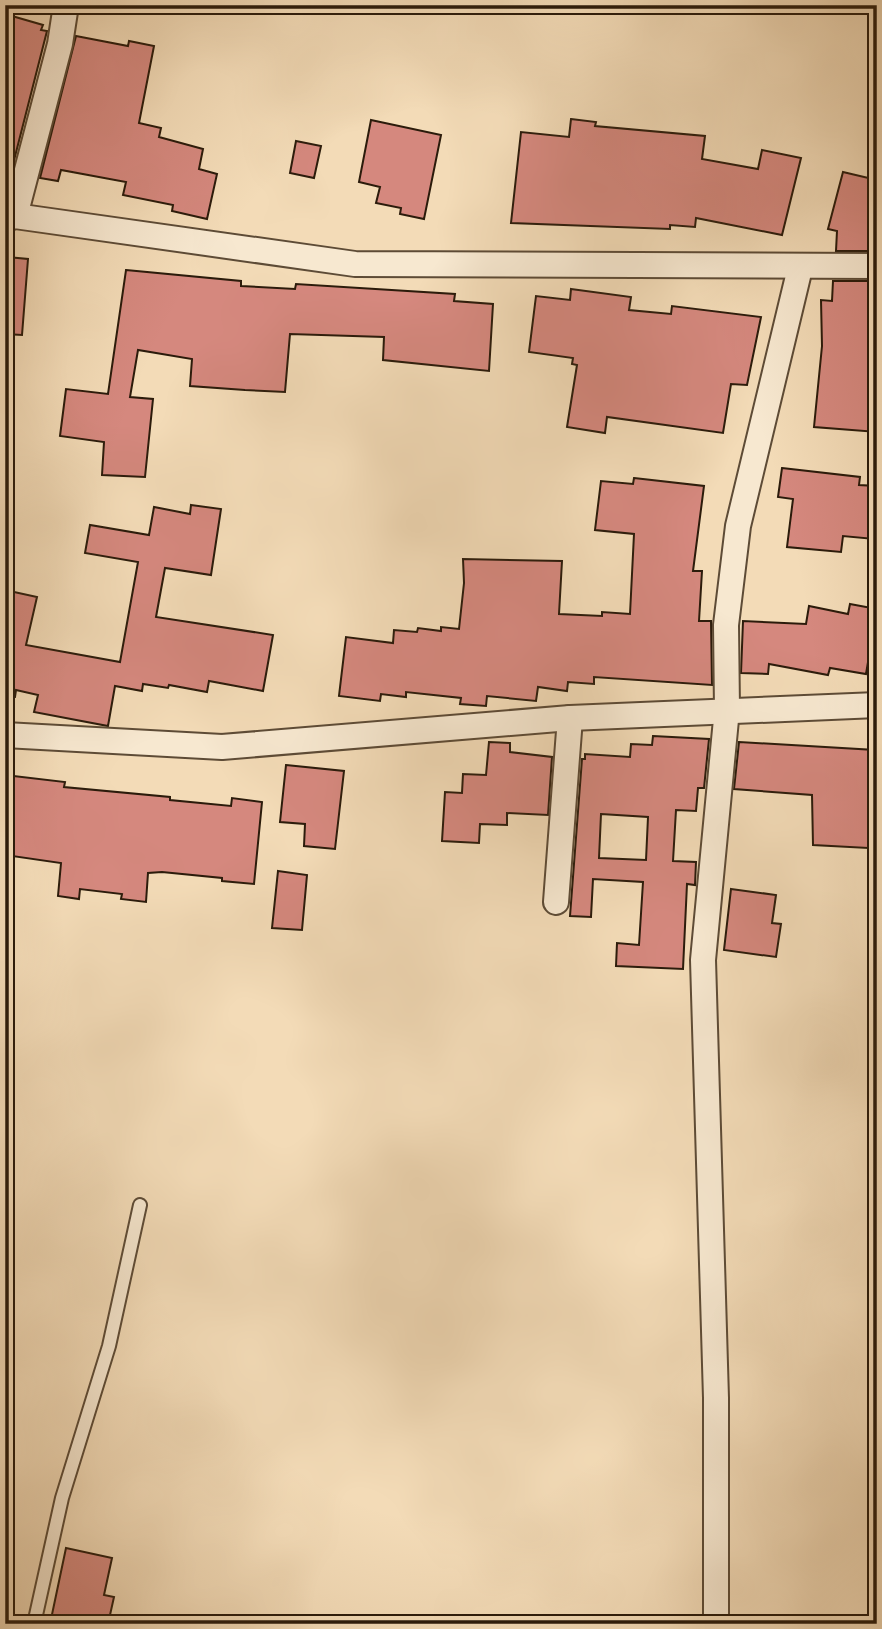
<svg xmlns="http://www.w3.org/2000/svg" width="882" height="1629" font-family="'IM FELL English',serif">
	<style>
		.building { fill: #d5887e; stroke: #2b1b0b; stroke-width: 2; fill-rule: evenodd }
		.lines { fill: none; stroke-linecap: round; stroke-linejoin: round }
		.service-casing { stroke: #5d4b36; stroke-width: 16 }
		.minor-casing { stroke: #5d4b36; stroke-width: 28 }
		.service { stroke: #f7e8d0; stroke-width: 12 }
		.minor { stroke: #f7e8d0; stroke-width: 24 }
	</style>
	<rect width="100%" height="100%" fill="#f3dbb7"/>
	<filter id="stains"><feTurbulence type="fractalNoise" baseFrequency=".00286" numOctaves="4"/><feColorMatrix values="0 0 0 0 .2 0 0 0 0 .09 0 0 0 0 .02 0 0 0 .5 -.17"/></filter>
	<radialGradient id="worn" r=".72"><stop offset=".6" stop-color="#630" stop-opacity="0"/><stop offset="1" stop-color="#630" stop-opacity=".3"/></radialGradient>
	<g class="building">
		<path d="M 5,14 L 43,25 L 41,30 L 47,31 L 11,172 L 5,171 Z"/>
		<path d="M 76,36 L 128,46 L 129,41 L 154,46 L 139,123 L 161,128 L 159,137 L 203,149 L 199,169 L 217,174 L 207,219 L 172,211 L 173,205 L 123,195 L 126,182 L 61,170 L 58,181 L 40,178 Z"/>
		<path d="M 571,119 L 596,122 L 595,126 L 705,136 L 702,159 L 758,169 L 762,150 L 801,158 L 782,235 L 696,218 L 695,227 L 670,225 L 670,229 L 511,223 L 521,132 L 569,137 Z"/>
		<path d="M 371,120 L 441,135 L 424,219 L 400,214 L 401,208 L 376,203 L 380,187 L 359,182 Z"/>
		<path d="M 296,141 L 321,146 L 314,178 L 290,173 Z"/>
		<path d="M 843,172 L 877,180 L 877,251 L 836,251 L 837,231 L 828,229 Z"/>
		<path d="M 7,257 L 28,259 L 22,335 L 5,334 Z"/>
		<path d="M 126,270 L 241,281 L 241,286 L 295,289 L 296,284 L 455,294 L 454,301 L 493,304 L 489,371 L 383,360 L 384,337 L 290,334 L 285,392 L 245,390 L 190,386 L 192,359 L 138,350 L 130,397 L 153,399 L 145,477 L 102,475 L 104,442 L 60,436 L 66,389 L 108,394 Z"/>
		<path d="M 833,281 L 877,281 L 877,432 L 814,427 L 822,346 L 821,300 L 832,301 Z"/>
		<path d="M 571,289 L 631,297 L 629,310 L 671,314 L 672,306 L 761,317 L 747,385 L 731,384 L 723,433 L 607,417 L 605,433 L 567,427 L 577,365 L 572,364 L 573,358 L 529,352 L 536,296 L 570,300 Z"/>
		<path d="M 782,468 L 860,477 L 859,485 L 877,486 L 874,539 L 843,536 L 841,552 L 787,547 L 793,499 L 778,497 Z"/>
		<path d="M 634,478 L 704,486 L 693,571 L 702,571 L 699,621 L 711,621 L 712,685 L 594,677 L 594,684 L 568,682 L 567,691 L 538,687 L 536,701 L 487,696 L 486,706 L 460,704 L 461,698 L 406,692 L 406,697 L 381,694 L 380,701 L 339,696 L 346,637 L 393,643 L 394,630 L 417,632 L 418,628 L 441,631 L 441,627 L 459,629 L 464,583 L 463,559 L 562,561 L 559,614 L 602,616 L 602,612 L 630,614 L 634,534 L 595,530 L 601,481 L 633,484 Z"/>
		<path d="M 191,505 L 221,509 L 211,575 L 165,568 L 156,617 L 273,635 L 263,691 L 209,681 L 207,692 L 169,685 L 168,688 L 143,684 L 142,691 L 115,686 L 108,726 L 34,712 L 38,695 L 16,690 L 15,697 L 5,696 L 5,590 L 37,597 L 26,645 L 120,662 L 138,562 L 85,553 L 90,525 L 149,535 L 154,507 L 190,514 Z"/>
		<path d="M 850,604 L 877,609 L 866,674 L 830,668 L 828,675 L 769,664 L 768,674 L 741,673 L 743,621 L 806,624 L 809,606 L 848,614 Z"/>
		<path d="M 653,736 L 709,739 L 704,788 L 698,788 L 696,811 L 676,810 L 673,861 L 696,862 L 695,885 L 687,884 L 683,969 L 616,966 L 617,943 L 639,945 L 643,882 L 593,879 L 591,917 L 570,916 L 582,759 L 585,759 L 585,754 L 630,757 L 631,744 L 652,745 ZM 601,814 L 648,817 L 646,860 L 599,858 Z"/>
		<path d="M 489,742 L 510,743 L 510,752 L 552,757 L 548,815 L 507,813 L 507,825 L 480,824 L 479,843 L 442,841 L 445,792 L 462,793 L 463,774 L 486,775 Z"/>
		<path d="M 739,742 L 875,750 L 868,848 L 813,845 L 812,795 L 734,789 Z"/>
		<path d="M 286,765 L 344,771 L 335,849 L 304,846 L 305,824 L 280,822 Z"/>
		<path d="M 5,775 L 65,782 L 64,787 L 170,797 L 170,800 L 231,806 L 232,798 L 262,802 L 254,884 L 222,881 L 222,878 L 162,872 L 148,873 L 146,902 L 121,899 L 122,894 L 80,889 L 79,899 L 58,896 L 61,863 L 5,855 Z"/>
		<path d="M 278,871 L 307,875 L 302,930 L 272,928 Z"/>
		<path d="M 731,889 L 776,895 L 772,923 L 781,924 L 776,957 L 724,950 Z"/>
		<path d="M 66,1548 L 112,1558 L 104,1595 L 114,1597 L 108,1624 L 50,1624 Z"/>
	</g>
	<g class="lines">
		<g class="service-casing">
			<path id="service" d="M 34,1624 L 62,1498 L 109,1346 L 140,1205"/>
		</g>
		<g class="minor-casing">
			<g id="minor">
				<path d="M 15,216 L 60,44 L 66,5"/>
				<path d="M 5,219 L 15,216 L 355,264 L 877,266"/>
				<path d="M 5,735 L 222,747 L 570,718 L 877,705"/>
				<path d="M 556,902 L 570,718"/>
				<path d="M 716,1624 L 716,1398 L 703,960 L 727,709 L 726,625 L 738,526 L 800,268"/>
			</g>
		</g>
		<use href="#service" class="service"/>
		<use href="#minor" class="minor"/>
	</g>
	<rect width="882" height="1629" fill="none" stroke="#f3dbb7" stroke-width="28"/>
	<rect x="7" y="7" width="868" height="1615" fill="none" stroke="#2b1b0b" stroke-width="3.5"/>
	<rect x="14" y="14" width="854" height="1601" fill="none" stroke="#2b1b0b" stroke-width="2"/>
	<rect width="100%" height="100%" filter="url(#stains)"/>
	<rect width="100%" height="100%" fill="url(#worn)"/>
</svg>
